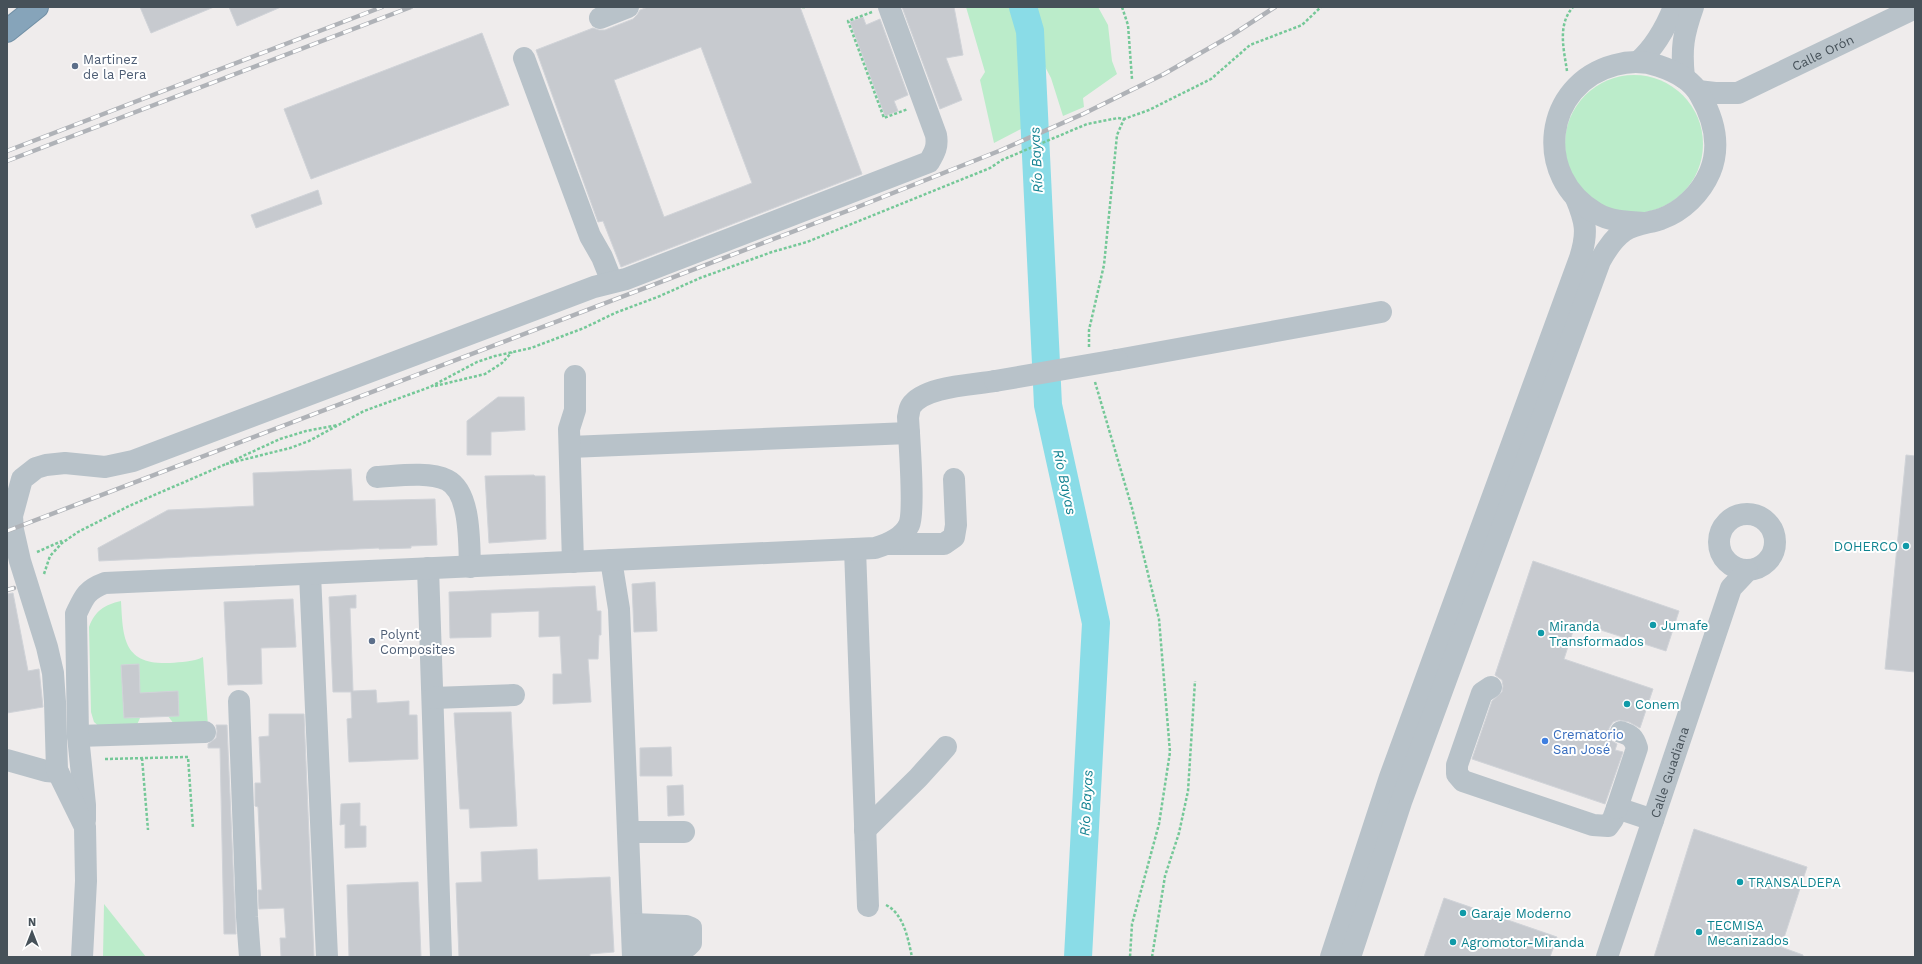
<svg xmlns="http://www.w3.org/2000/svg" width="1922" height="964" font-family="'Work Sans',sans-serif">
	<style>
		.green { fill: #bbecca }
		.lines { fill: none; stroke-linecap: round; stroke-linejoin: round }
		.river { stroke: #8adce7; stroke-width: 28 }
		.building { fill: #c7cacf; stroke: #d0d3d8; fill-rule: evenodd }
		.highway-casing { stroke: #718fa5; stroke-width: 24 }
		.path { stroke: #75c898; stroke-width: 2.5; stroke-dasharray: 3 2; stroke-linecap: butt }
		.minor { stroke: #b8c2c9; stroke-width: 22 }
		.highway { stroke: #86a4ba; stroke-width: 22 }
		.rail-casing { stroke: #afb2b7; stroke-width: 4.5 }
		.rail { stroke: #fff; stroke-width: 3; stroke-dasharray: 9; stroke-linecap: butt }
		.minor-bridge { stroke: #b8c2c9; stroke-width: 22 }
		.service-dot { fill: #5c6f8a; stroke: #fff; stroke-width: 1.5 }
		.culture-dot { fill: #0f9aa8; stroke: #fff; stroke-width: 1.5 }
		.shop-dot { fill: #3f7fe0; stroke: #fff; stroke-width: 1.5 }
		.labels { text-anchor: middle; stroke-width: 4; stroke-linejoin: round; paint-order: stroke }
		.street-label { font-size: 13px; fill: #465159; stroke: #fff }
		.service-label { font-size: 13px; fill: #4e5e75; stroke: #fff; text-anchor: start }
		.culture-label { font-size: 13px; fill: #0d838f; stroke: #fff; text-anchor: start }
		.shop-label { font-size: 13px; fill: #366cbe; stroke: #fff; text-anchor: start }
		.water-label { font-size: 14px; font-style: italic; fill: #128291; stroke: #fff }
	</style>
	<rect width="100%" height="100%" fill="#efecec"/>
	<g class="green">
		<path d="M 966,7 L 1016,7 L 1023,43 L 1023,128 L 994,143 L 980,80 L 985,72 Z"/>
		<path d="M 1036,7 L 1098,7 L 1108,25 L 1112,61 L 1117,74 L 1083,98 L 1084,107 L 1063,116 L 1051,78 L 1039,55 Z"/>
		<circle cx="1634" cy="144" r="69"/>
		<path d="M 121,601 C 123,638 123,665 170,663 C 181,662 193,662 203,657 L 208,726 L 174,724 L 168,716 L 179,716 L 178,692 L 140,693 L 139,664 L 121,665 L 124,718 L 140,718 L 136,727 L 101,728 L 94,722 L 91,712 L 89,627 C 95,611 104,605 121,601 Z"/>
		<path d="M 104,904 L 146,957 L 103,957 Z"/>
	</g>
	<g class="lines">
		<path class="river" d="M 1023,7 L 1030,31 L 1048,405 L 1096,623 L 1078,957"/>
	</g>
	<g class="building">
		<path d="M 140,7 L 214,7 L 151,33 Z"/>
		<path d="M 229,7 L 281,7 L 237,26 Z"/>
		<path d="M 648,7 L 800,7 L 862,174 L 621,267 L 603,221 L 598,222 L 536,50 L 593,28 L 599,30 L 605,30 L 633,19 L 637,15 L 640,10 ZM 701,47 L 752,183 L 664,217 L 614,80 Z"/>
		<path d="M 902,7 L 954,7 L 963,55 L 946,58 L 962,100 L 940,109 Z"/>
		<path d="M 863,17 L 866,25 L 880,19 L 908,95 L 894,101 L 898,111 L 885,116 L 850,22 Z"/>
		<path d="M 482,33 L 509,105 L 311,179 L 284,109 Z"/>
		<path d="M 318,190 L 322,204 L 256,228 L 251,215 Z"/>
		<path d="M 498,397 L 524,397 L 525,430 L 491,432 L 491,455 L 467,455 L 467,421 Z"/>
		<path d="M 1906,455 L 1915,456 L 1915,672 L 1885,669 Z"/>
		<path d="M 351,469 L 353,501 L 435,499 L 437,545 L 411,546 L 411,548 L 379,549 L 379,548 L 99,561 L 98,548 L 168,510 L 254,506 L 253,473 Z"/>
		<path d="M 534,475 L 535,476 L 545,476 L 546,539 L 489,543 L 485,476 Z"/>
		<path d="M 1533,561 L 1679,611 L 1666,651 L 1576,622 L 1564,659 L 1653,689 L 1640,728 L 1629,722 L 1619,720 L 1613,722 L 1609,728 L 1609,735 L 1612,741 L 1617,744 L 1615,750 L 1623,752 L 1605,804 L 1472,759 L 1492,701 L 1502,692 L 1503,686 L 1502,680 L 1495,675 Z"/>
		<path d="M 655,582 L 657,631 L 634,632 L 632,584 Z"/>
		<path d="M 595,586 L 597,611 L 601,611 L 601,635 L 599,635 L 598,659 L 588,659 L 591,702 L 553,704 L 553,674 L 562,674 L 560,636 L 539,637 L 539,611 L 491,613 L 491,637 L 450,638 L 449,592 Z"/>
		<path d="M 13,593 L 28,671 L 39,669 L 43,707 L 7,713 L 7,594 Z"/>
		<path d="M 356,595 L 356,608 L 350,608 L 353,691 L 376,690 L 377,703 L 409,701 L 409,715 L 417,715 L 418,759 L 349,762 L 347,719 L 352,718 L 351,692 L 333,692 L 329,597 Z"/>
		<path d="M 293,599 L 296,647 L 261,648 L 262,684 L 228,685 L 224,602 Z"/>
		<path d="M 139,664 L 140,693 L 178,691 L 179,716 L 124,718 L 121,665 Z"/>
		<path d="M 511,712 L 517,826 L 470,828 L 469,809 L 460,809 L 454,713 Z"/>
		<path d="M 269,714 L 304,714 L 314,957 L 281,957 L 280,938 L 286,938 L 284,908 L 259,909 L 258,890 L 262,890 L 258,807 L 255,806 L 255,783 L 261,783 L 259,737 L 269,736 Z"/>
		<path d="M 216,725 L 227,725 L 236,934 L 224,934 L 220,748 L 208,748 L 208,744 L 216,738 L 217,731 Z"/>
		<path d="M 671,747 L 672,776 L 640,776 L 640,748 Z"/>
		<path d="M 683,785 L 684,815 L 668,816 L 667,786 Z"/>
		<path d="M 360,803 L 360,826 L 366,826 L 366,847 L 345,848 L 345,824 L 340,825 L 341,804 Z"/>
		<path d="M 1694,829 L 1807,867 L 1781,947 L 1803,955 L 1803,957 L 1654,957 Z"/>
		<path d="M 537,849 L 538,880 L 610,877 L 614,952 L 590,954 L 590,957 L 459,957 L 456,883 L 482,882 L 481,852 Z"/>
		<path d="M 418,882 L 421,957 L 349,957 L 347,885 Z"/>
		<path d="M 1444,898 L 1557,937 L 1550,957 L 1424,957 Z"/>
	</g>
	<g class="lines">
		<g class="highway-casing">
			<path id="highway" d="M 7,31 L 37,7"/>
		</g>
		<g class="path">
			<path d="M 802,7 L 805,7"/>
			<path d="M 1122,7 L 1128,25 L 1132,79"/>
			<path d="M 872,12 L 848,21 L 884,118 L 908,109"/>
			<path d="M 1567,71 C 1564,50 1557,25 1573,7"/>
			<path d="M 1089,347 L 1089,330 L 1104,265 L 1117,135 L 1124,119"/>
			<path d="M 1095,382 L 1132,508 L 1159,619 L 1170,752 L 1159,824 L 1132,924 L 1130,957"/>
			<path d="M 435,386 L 485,374 L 502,363 L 512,352"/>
			<path d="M 230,462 L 280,439 L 306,431 L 338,425"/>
			<path d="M 226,464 L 290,448 L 309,441 L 364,411 L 430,387 L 477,362 L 495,356 L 531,348 L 584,328 L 615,313 L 660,296 L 700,278 L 772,252 L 807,242 L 990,168 L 1002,160 L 1087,124 L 1118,118 L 1124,119 L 1149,110 L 1211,79 L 1250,45 L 1302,25 L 1321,7"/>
			<path d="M 37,552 L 62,541"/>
			<path d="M 44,574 L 50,556 L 62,543 L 78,532 L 129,506 L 226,464"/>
			<path d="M 142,758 L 148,830"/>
			<path d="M 105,759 L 188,757 L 193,828"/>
			<path d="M 886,905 C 904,914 908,939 912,957"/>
			<path d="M 1152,957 L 1165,876 L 1179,833 L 1188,791 L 1195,681"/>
		</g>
		<g class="minor">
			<path d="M 600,18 L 628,7"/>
			<path d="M 524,58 L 590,236 L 602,257 L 612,282"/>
			<path d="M 1638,62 C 1654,48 1666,27 1674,7"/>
			<path d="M 1684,78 C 1681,49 1683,35 1693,7"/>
			<path id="s1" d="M 1698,91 L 1715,93 L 1738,93 L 1915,8"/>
			<path d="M 1117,360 L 1381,312"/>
			<path d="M 570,447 L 909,433"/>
			<path d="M 377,477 C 396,476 429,471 447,480 C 471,492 469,543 470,567"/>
			<circle cx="1747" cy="542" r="28"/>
			<path d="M 888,544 L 944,544 L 954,537 L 956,525 L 954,479"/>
			<path d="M 855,549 L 868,906"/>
			<path d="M 611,560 L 619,609 L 633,957"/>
			<path d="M 573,562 L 569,429 L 575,410 L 575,376"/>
			<path d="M 428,568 L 441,957"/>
			<path d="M 310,574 L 327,957"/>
			<path d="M 1491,687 L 1482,693 L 1457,765 L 1457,774 L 1463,781 L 1593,825 L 1608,826 L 1613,819 L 1617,808 L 1653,820"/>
			<path d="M 433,698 L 514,695"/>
			<path d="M 239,701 L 247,917 L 250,957"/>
			<path d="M 78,736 L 205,732"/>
			<path d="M 7,760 L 46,771 L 58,772"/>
			<path d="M 1617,808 L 1637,748 C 1634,738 1631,735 1621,732"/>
			<path d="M 85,820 L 85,805 L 78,736 L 76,614 C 84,597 86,590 105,583 L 875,548 C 888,544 903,538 909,525 C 915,512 909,436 908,417 C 909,414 909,409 911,406 C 924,386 973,385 995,381"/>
			<path d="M 865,830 L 918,778 L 946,747"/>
			<path d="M 629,832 L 684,832"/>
			<path d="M 632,924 L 686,926 L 691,928 L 691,943 L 688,946 L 633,945"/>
			<path d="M 82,957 L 86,881 L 85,827 L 57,770 L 55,702 L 53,673 L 47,647 L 20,561 L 13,530 L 12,516 L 22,479 L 36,468 L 46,465 L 65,463 L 105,467 L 133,461 L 594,287 L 626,279 L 929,162 C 935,152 938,146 936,135 L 889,7"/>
			<path d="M 1331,957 L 1390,777 L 1580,258 C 1588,233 1586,222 1576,198"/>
			<path d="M 1350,957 L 1401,802 L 1600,261 C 1606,250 1614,238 1624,231 C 1635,224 1649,223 1661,219 C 1683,211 1701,193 1710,172 C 1721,145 1714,119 1700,95 C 1692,80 1674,71 1659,66 C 1645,61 1629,61 1615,65 C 1543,84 1533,177 1596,213 C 1611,222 1629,222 1646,223"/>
			<path id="s2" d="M 1607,957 L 1731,588 L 1747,571"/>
		</g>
		<use href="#highway" class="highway"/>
		<g class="rail-casing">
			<g id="rail">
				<path d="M 7,151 L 382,7"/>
				<path d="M 7,161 L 411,7"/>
				<path d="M 7,531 L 855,208 L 999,151 L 1083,114 L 1164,74 L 1232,35 L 1275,7"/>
				<path d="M 7,590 L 14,588"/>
			</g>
		</g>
		<use href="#rail" class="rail"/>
		<path class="minor-bridge" d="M 995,381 L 1117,360"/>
	</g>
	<g class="service-dot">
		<circle cx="75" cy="66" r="4"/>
		<circle cx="372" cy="641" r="4"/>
	</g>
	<g class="culture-dot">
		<circle cx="1906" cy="546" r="4"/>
		<circle cx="1653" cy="625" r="4"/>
		<circle cx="1541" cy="633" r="4"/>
		<circle cx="1627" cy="704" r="4"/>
		<circle cx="1740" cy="882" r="4"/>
		<circle cx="1463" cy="913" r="4"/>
		<circle cx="1699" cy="932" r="4"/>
		<circle cx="1453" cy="942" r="4"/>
	</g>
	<circle class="shop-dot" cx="1545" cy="741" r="4"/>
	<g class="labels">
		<g class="street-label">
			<text dy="5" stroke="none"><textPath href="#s1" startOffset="134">Calle Orón</textPath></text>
			<text dy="5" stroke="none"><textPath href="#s2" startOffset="195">Calle Guadiana</textPath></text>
		</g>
		<g class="service-label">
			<text x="83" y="64">Martinez<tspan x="83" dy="15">de la Pera</tspan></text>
			<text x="380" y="639">Polynt<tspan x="380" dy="15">Composites</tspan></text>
		</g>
		<g class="culture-label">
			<text x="1898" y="551" text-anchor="end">DOHERCO</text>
			<text x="1661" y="630">Jumafe</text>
			<text x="1549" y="631">Miranda<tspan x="1549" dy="15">Transformados</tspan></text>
			<text x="1635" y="709">Conem</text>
			<text x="1748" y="887">TRANSALDEPA</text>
			<text x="1471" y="918">Garaje Moderno</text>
			<text x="1707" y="930">TECMISA<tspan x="1707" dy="15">Mecanizados</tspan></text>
			<text x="1461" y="947">Agromotor-Miranda</text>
		</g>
		<g class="shop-label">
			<text x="1553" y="739">Crematorio<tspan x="1553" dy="15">San José</tspan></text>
		</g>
		<g class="water-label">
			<text transform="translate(1036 160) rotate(-93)" y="5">Río Bayas</text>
			<text transform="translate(1065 482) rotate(78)" y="5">Río Bayas</text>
			<text transform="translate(1086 803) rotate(-87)" y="5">Río Bayas</text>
		</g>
	</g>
	<rect width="1922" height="964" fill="none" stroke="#465159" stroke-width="16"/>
	<g transform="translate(32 932)" stroke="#ffffff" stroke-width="3" paint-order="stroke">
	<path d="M0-3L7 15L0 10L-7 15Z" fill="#465159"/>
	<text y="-6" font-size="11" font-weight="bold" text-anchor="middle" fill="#465159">N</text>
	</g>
</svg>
